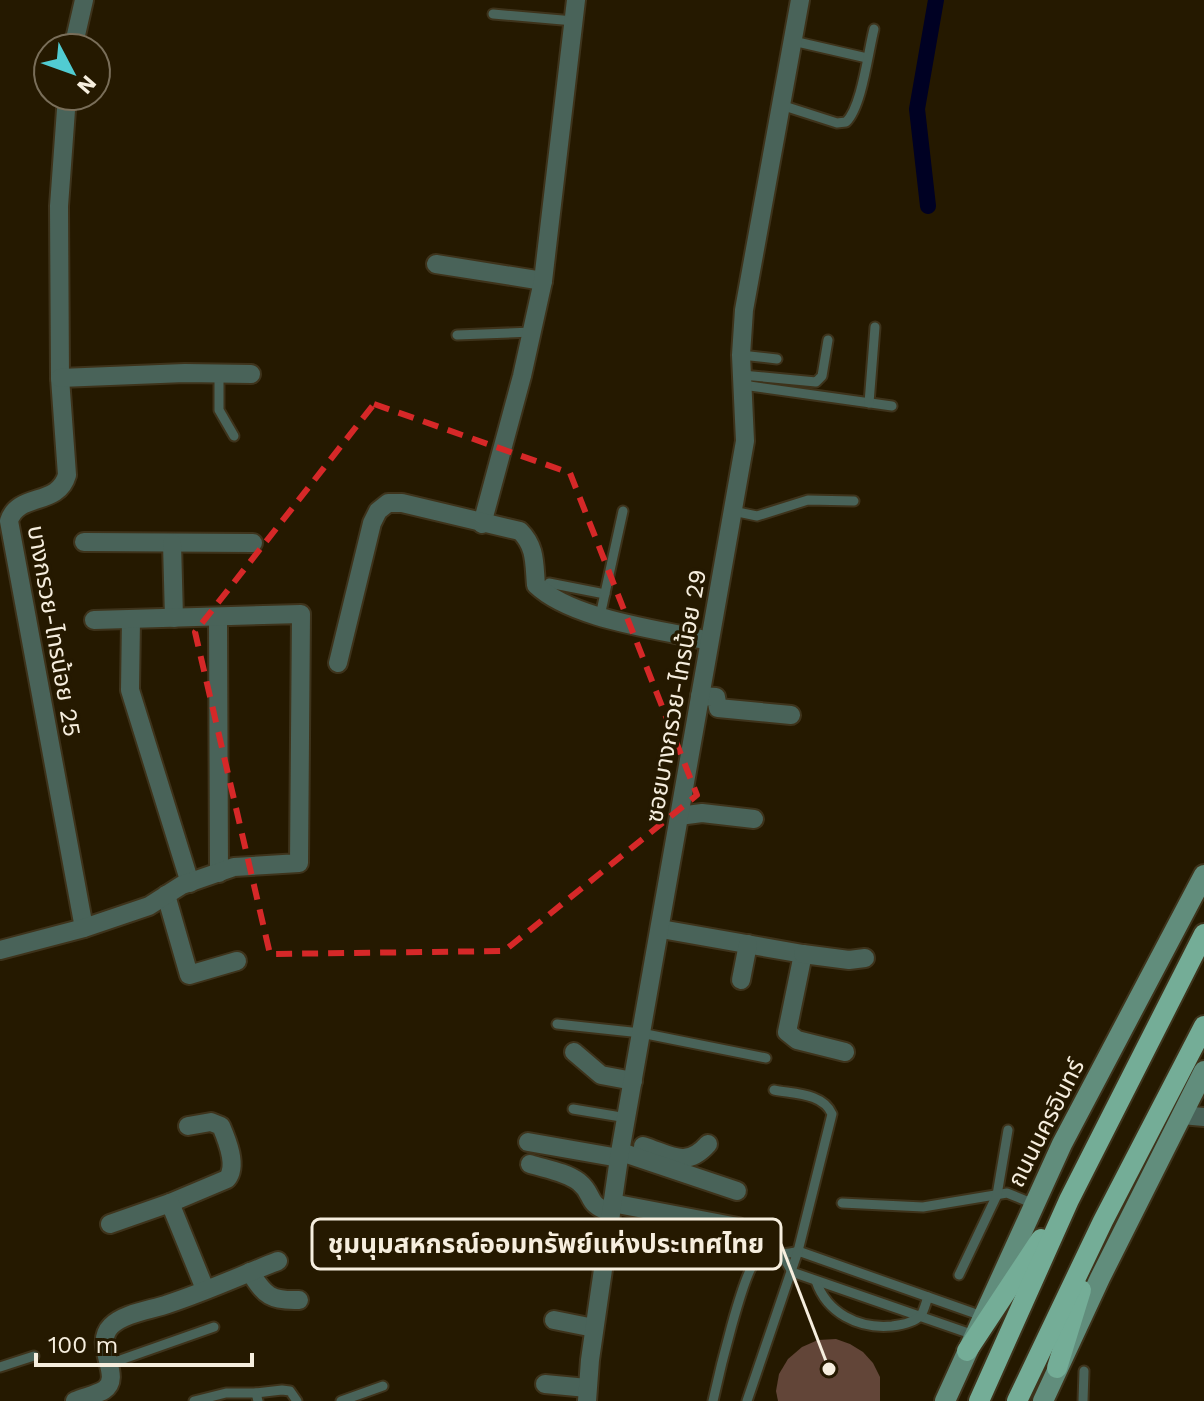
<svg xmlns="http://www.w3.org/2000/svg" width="1204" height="1401" font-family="'Work Sans','Noto Sans Thai',sans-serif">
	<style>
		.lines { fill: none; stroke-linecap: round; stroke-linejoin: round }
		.canal { stroke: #000123; stroke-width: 16 }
		.building { fill: #624538 }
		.lane-casing { stroke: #3e331b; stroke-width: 13 }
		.street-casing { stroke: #3e331b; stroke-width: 22 }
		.secondary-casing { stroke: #3e331b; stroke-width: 24 }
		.primary-casing { stroke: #3e331b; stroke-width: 24 }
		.lane { stroke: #496359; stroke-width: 9 }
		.street { stroke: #496359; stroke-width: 18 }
		.secondary { stroke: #618d7c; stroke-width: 20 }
		.primary { stroke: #74ad97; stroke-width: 20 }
		.marked { fill: none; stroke: #d62828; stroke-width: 6; stroke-dasharray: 16 10; stroke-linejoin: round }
		.labels { text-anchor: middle; stroke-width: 7; stroke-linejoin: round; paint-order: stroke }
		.street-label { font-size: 24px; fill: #f6eede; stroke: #251900 }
		.leader { fill: none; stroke: #f6eede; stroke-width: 3 }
		.callout-dot { fill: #f6eede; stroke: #251900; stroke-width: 3 }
		.callout { fill: #251900; stroke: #f6eede; stroke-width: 3 }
		.callout-label { font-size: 26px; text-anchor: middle; font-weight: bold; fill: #f6eede }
	</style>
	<rect width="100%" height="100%" fill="#251900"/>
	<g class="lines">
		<path class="canal" d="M 928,206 L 917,109 L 936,0"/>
	</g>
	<path class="building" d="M 836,1339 L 850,1344 L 863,1352 L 873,1363 L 880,1377 L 880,1401 L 778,1401 L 776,1391 L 779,1374 L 788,1359 L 802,1347 L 818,1340 Z"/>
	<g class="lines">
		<g class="lane-casing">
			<g id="lane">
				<path d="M 493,14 L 574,21"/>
				<path d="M 793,41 L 867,58"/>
				<path d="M 781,105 L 837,123 L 846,122 C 862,107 868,52 874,29"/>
				<path d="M 457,335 L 532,332"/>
				<path d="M 741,355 L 777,359"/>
				<path d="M 219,373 L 219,410 L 234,436"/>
				<path d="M 742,375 L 816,382 L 822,376 L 828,340"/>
				<path d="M 743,385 L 892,406"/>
				<path d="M 869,403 L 875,327"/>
				<path d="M 733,511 L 757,516 L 808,500 L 854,501"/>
				<path d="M 549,583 L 605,594"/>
				<path d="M 600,616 L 623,511"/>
				<path d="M 557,1024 L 641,1033 L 766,1058"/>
				<path d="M 573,1109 L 627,1118"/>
				<path d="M 842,1203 L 923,1207 L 1007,1193 L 1034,1204"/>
				<path d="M 783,1256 L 792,1272 L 974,1335"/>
				<path d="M 959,1275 L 997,1195 L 1008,1130"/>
				<path d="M 816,1281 C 827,1313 858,1329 892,1326 C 901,1325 914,1323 921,1315 C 924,1311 926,1302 928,1297"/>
				<path d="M 109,1364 L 214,1327"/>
				<path d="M 0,1367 L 34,1356"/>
				<path d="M 256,1393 L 282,1390 L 290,1391 L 297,1401"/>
				<path d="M 194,1401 L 226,1393 L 256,1393 L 258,1401"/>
				<path d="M 341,1401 L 383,1386"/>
				<path d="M 713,1401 C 718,1378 743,1271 757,1259 C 766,1252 785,1256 798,1251 L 982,1316"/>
				<path d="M 747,1401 L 798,1251 L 832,1114 C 823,1093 794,1094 774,1090"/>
				<path d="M 1083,1401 L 1084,1371"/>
			</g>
		</g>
		<g class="street-casing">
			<g id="street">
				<path d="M 73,48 L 84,0"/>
				<path d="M 67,96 L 59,206 L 60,378 L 67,475 C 58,507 18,492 9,521 L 84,928"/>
				<path d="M 436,264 L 543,281"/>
				<path d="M 60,378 L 185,373 L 251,374"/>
				<path d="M 482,524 L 522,376 L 543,281 L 576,0"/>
				<path d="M 84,542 L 253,543"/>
				<path d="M 172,543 L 174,618"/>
				<path d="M 218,617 L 219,873"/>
				<path d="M 131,619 L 130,690 L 190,883"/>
				<path d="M 338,663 L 372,523 L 378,511 L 388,503 L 402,503 L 520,531 C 536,547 534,563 536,585 C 573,620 659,629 709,641"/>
				<path d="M 700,696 L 716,697 L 718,708 L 791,715"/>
				<path d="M 679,816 L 702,813 L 754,819"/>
				<path d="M 166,895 L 189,975 L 237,961"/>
				<path d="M 661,929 L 803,954 L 787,1032 L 797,1040 L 845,1052"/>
				<path d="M 0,950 L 84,928 L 149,906 L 182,885 L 234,867 L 299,863 L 301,614 L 94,620"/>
				<path d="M 803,954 L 849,960 L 865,958"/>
				<path d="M 741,980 L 748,944"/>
				<path d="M 574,1052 L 601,1075 L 633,1081"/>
				<path d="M 1182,1115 L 1204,1117"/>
				<path d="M 528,1142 L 619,1158"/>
				<path d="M 643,1146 C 671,1155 686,1169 708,1144"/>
				<path d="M 621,1152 L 737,1191"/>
				<path d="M 530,1164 C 546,1169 566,1172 579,1182 C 595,1195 585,1204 610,1212"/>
				<path d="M 170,1203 L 227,1179 C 238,1166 227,1140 221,1126 L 211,1122 L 188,1126"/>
				<path d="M 612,1203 L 738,1227"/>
				<path d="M 110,1224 L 170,1203 L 205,1289"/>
				<path d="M 250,1272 C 265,1296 271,1301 299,1300"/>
				<path d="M 554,1320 L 594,1328"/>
				<path d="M 545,1384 L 587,1388"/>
				<path d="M 75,1401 C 84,1397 96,1395 104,1390 C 124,1377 92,1345 111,1326 C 124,1313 151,1310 168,1304 C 205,1292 242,1275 278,1261"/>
				<path d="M 587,1401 L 590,1360 L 619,1158 L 745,441 L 741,355 L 744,310 L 800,0"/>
			</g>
		</g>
		<g class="secondary-casing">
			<g id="secondary">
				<path d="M 945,1401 L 1062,1144 L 1204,875"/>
				<path d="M 1043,1401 L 1100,1278 L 1204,1071"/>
			</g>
		</g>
		<g class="primary-casing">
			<g id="primary">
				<path d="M 967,1351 L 1041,1239"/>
				<path d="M 1057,1368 L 1081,1290"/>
				<path d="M 979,1401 L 1069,1200 L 1204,934"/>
				<path d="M 1017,1401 L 1103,1221 L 1204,1026"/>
			</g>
		</g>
		<use href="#lane" class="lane"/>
		<use href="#street" class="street"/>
		<use href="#secondary" class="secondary"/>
		<use href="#primary" class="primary"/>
	</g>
	<path class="marked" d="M 374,404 L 570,473 L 697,795 L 504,951 L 270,954 L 195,632 Z"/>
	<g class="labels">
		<g class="street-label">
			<text transform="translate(54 631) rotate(80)" y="8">บางกรวย-ไทรน้อย 25</text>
			<text transform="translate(676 696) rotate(-80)" y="8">ซอยบางกรวย-ไทรน้อย 29</text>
			<text transform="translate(1046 1123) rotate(-63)" y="8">ถนนนครอินทร์</text>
		</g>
	</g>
	<path class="leader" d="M829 1369L781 1244"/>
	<circle class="callout-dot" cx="829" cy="1369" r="8"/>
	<rect class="callout" x="312" y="1219" width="469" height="50" rx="8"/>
	<g class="callout-label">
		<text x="546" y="1253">ชุมนุมสหกรณ์ออมทรัพย์แห่งประเทศไทย</text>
	</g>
	<g transform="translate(72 72) rotate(131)"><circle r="38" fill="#251900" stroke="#796e59" stroke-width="2"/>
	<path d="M0-6L14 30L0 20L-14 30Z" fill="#51ccd2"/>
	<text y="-12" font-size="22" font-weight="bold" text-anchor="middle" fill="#f6eede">N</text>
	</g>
	<path d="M36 1353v12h216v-12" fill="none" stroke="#f6eede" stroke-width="4"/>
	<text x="48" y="1353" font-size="24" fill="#f6eede" stroke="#251900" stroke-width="6" paint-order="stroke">100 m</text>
</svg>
